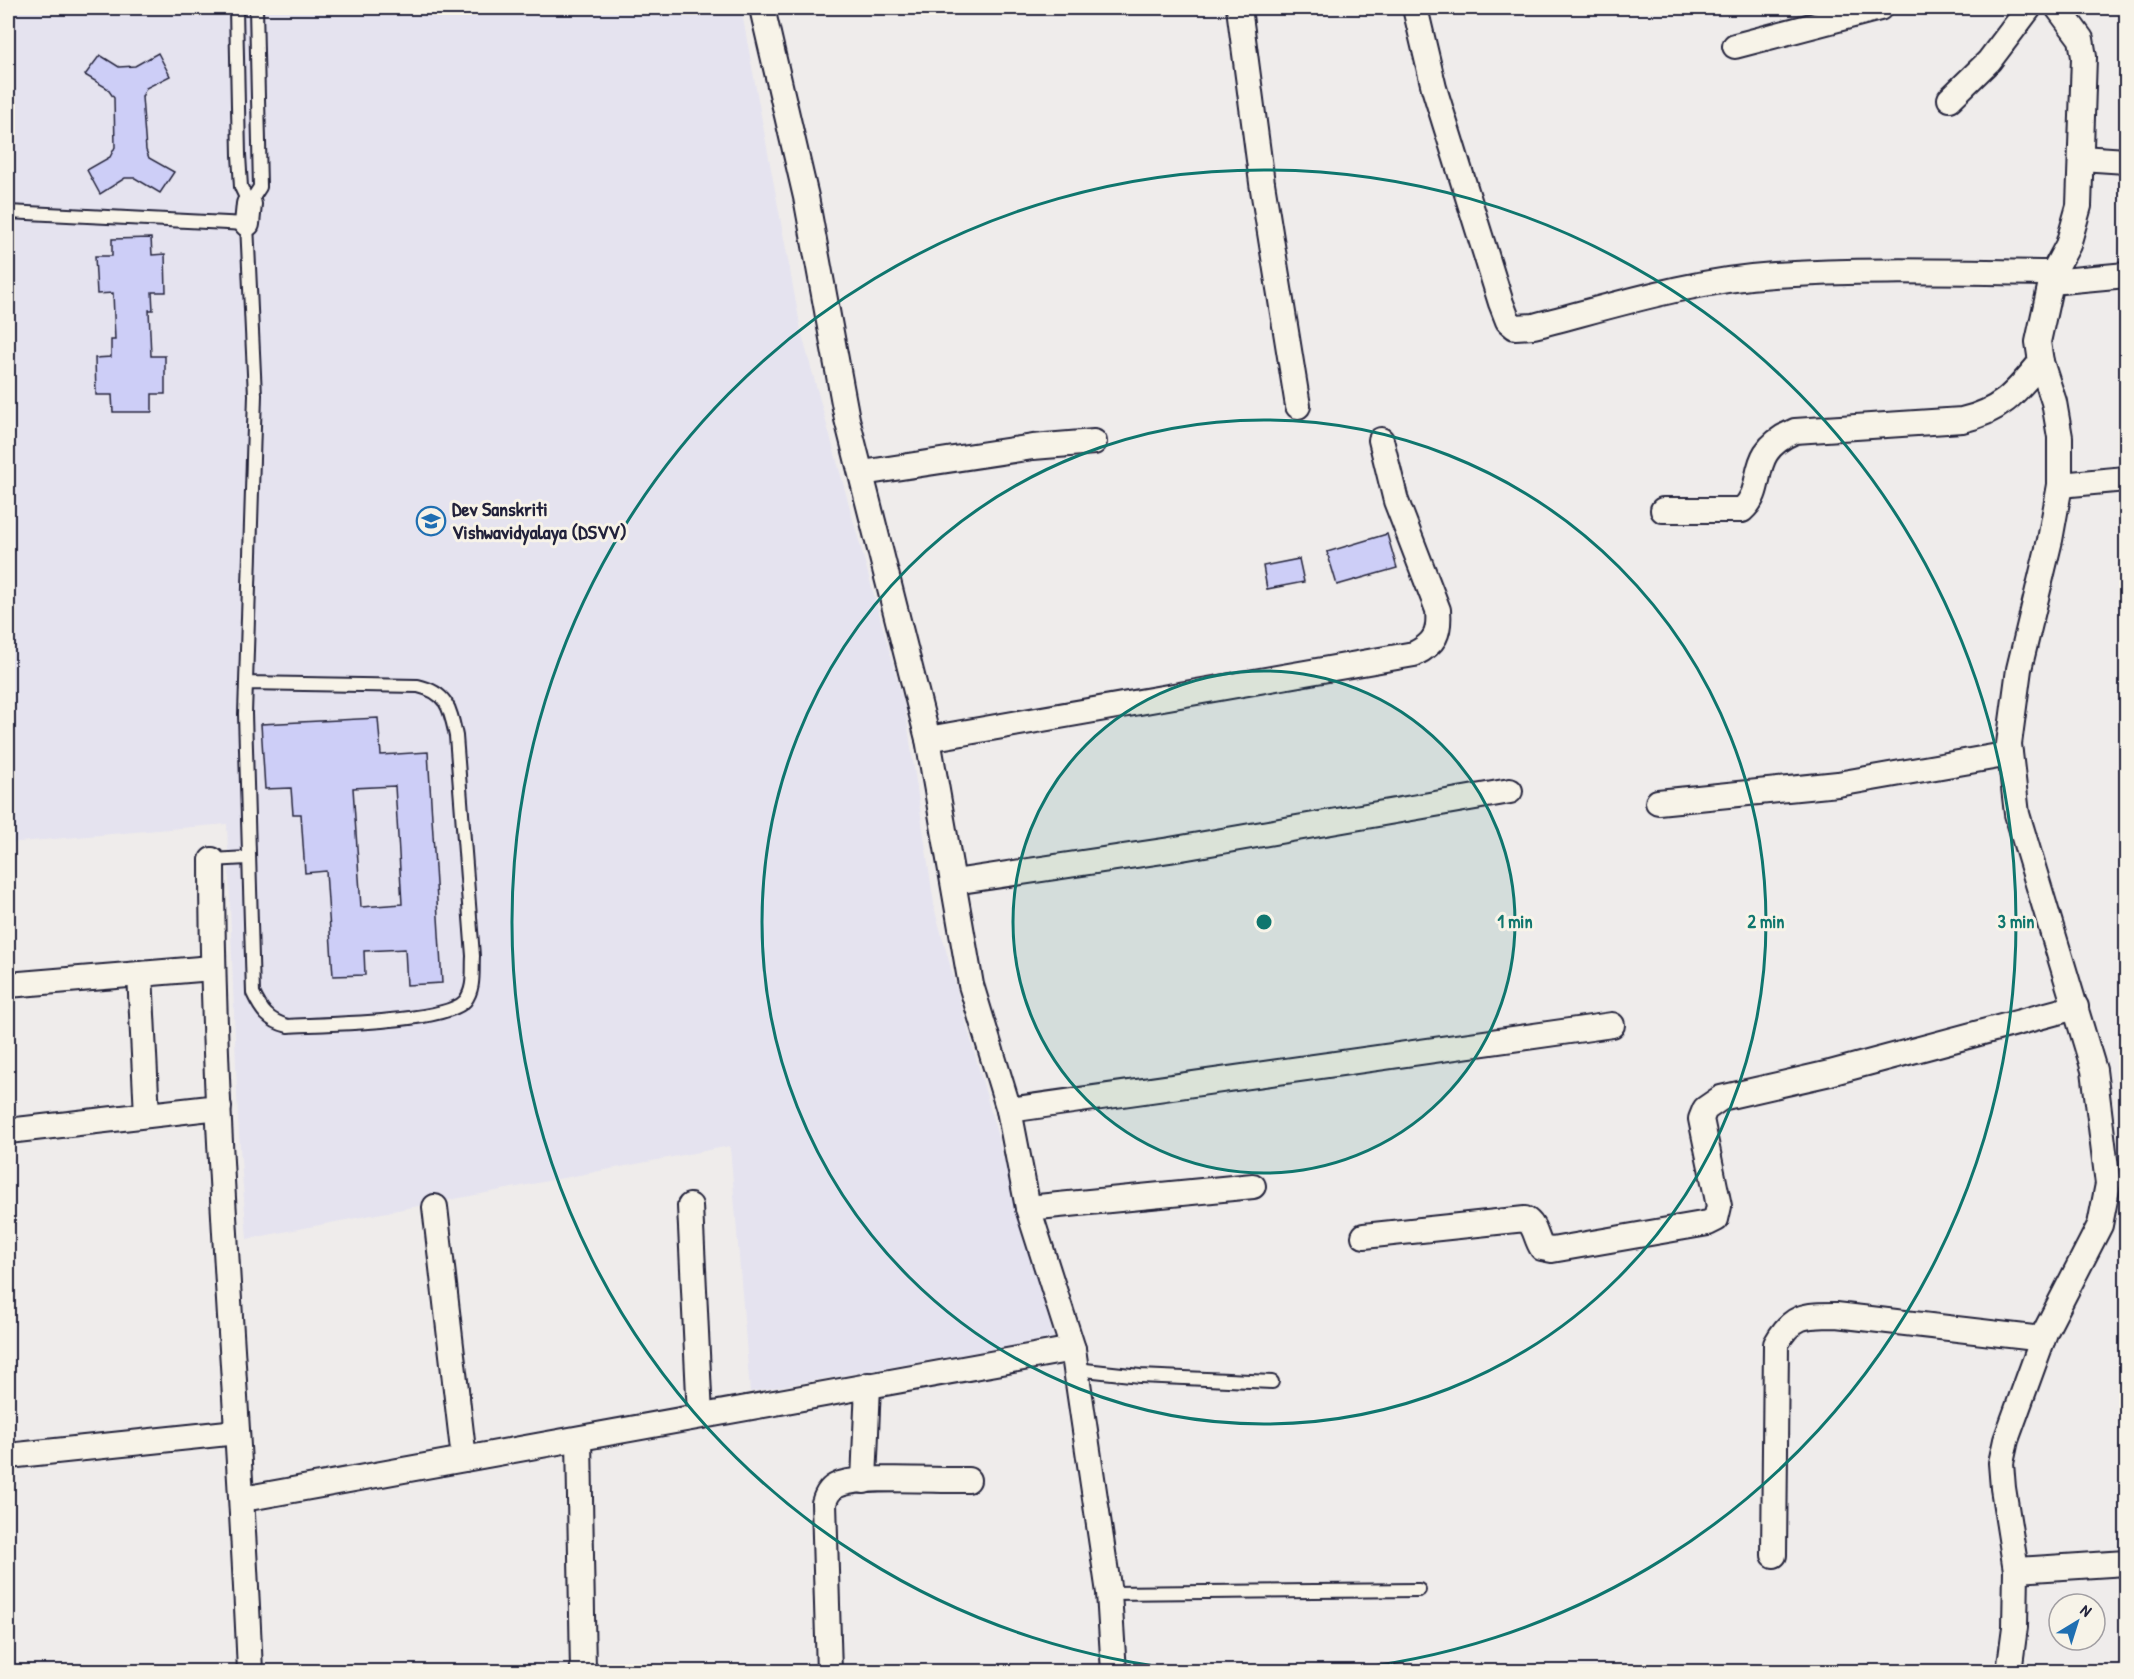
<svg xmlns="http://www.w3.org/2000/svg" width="2134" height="1679" font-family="'Patrick Hand',sans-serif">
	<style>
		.built { fill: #e5e3ef }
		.building { fill: #cdcef7; stroke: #22223b; stroke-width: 1.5; fill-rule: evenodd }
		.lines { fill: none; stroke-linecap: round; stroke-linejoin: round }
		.service-casing { stroke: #22223b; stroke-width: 16 }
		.minor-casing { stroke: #22223b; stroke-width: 28 }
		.service { stroke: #f7f3e8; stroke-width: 12 }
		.minor { stroke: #f7f3e8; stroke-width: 24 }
		.ring { fill: none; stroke: #0f766e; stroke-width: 3 }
		.labels { text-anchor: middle; stroke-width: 6; stroke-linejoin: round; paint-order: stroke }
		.poi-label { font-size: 20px; font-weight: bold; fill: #22223b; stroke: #f7f3e8; text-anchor: start }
		.centre { fill: #0f766e; stroke: #f7f3e8; stroke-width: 3 }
		.ring-label { font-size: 18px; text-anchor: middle; font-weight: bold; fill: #0f766e; stroke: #f7f3e8; stroke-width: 6; stroke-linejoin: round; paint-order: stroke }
	</style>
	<rect width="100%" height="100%" fill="#efeceb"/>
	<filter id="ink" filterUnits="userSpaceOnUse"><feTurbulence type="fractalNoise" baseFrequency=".0167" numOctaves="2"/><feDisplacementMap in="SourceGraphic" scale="12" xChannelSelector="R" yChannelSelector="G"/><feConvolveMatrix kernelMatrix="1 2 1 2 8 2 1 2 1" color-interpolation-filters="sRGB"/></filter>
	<g filter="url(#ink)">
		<path class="built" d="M 8,8 L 741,8 L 802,335 L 905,707 L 935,911 L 1054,1338 L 750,1392 L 730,1146 L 247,1239 L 238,1121 L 227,824 L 8,843 Z"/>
		<g class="building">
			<path d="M 158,53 L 170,76 L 146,88 L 142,97 L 146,150 L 149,158 L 174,172 L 160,193 L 135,178 L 125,178 L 100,194 L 87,170 L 110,157 L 115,147 L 114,98 L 107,88 L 85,75 L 100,55 L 119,67 L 135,66 Z"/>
			<path d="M 151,238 L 152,255 L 165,254 L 166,292 L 152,292 L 153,310 L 149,310 L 151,356 L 165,356 L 165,394 L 152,394 L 152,412 L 113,412 L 112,395 L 96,395 L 95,358 L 111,357 L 111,340 L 115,340 L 113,293 L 97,294 L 95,256 L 112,256 L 112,239 Z"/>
			<path d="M 1387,534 L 1397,568 L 1337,585 L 1327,552 Z"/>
			<path d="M 1299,559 L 1304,582 L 1267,589 L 1263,566 Z"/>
			<path d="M 378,718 L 381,755 L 428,752 L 442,983 L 407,985 L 405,949 L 364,951 L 365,975 L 333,976 L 326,871 L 305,873 L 301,814 L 293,814 L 291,788 L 265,789 L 261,724 ZM 395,786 L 402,904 L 361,907 L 353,788 Z"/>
		</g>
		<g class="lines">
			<g class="service-casing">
				<g id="service">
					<path d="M 236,8 L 239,155 L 241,187 L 249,204 L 260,187 L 256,8"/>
					<path d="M 8,212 L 247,224 L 255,395 L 245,714 L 253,993 C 261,1010 268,1021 288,1026 C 321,1024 446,1023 465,1001 C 475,988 472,972 473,956 L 456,736 C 450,709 448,693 418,686 L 247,683"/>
					<path d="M 212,860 L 247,858"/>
					<path d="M 1076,1369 L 1140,1376 L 1272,1382"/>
					<path d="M 1109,1593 L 1419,1590"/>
				</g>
			</g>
			<g class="minor-casing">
				<g id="minor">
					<path d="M 762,8 L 806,197 L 847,419 L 928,739 L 971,985 L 1009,1110 L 1028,1208 L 1073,1349 L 1109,1593 L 1114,1672"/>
					<path d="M 1239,8 L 1262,183 L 1298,406"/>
					<path d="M 1415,8 L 1434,88 L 1501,303 L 1508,321 L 1515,327 L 1534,326 C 1612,306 1693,280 1774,275 C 1867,269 1960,272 2053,273"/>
					<path d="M 1735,46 L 1880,8"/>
					<path d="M 1950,99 L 1989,61 L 2029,8"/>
					<path d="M 2081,158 L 2126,161"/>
					<path d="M 247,224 L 249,204"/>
					<path d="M 2051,282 L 2126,275"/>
					<path d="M 862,473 L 1033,447 L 1094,442"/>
					<path d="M 2060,485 L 2126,479"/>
					<path d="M 1663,510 L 1742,510 C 1769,487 1743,453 1795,431 L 1962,420 C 2002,411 2016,392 2041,362"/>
					<path d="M 928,739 L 1414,654 C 1435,644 1440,633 1438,610 L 1396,501 L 1381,440"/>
					<path d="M 1658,802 L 1838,784 L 2010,754"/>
					<path d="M 212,860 C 212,1131 239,1401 250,1672"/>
					<path d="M 954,882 L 1170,850 L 1510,791"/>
					<path d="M 140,974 L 147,1115"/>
					<path d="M 8,985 L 212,968"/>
					<path d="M 1009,1110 L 1612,1025"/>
					<path d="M 8,1131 L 219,1107"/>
					<path d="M 690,1206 L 700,1416"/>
					<path d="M 435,1207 L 464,1459"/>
					<path d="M 1028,1208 L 1253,1186"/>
					<path d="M 1364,1236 L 1525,1219 C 1536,1225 1535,1238 1542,1248 L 1552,1250 L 1708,1223 L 1716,1219 L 1719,1206 L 1701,1119 L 1705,1109 L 1721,1098 L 1830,1073 L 2076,1007"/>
					<path d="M 579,1439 L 583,1672"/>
					<path d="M 8,1456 L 237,1432"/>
					<path d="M 864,1481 L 868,1385"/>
					<path d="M 243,1499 L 1073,1349"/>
					<path d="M 1774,1555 L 1776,1344 C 1792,1315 1804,1315 1836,1315 L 2043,1339"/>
					<path d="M 2016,1570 L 2126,1563"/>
					<path d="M 829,1672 L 824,1503 C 826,1496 830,1488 838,1485 C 860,1475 940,1481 968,1480"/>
					<path d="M 2009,1672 L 2015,1627 L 2016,1570 L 2003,1488 L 2001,1463 L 2006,1440 L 2046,1330 L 2100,1225 L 2108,1184 L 2094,1070 L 2017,814 L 2009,744 L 2019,669 L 2050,540 L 2060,485 L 2060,437 L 2054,402 L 2041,362 L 2038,342 L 2053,273 L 2068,245 L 2079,206 L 2084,57 L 2081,39 L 2058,8"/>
				</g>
			</g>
			<use href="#service" class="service"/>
			<use href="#minor" class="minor"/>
		</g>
	</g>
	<circle cx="1264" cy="922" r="251" fill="#0f766e" fill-opacity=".12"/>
	<g class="ring">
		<circle cx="1264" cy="922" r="251"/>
		<circle cx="1264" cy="922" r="502"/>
		<path d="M1198 1671A752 752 0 1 1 1330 1671"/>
	</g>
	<defs>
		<g id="university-ring" transform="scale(1.5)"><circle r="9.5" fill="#f7f3e8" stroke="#1f6fb2" stroke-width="1.5"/><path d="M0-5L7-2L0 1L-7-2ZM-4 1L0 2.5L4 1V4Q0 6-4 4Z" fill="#1f6fb2"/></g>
	</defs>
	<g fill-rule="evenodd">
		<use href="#university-ring" x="431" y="521"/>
	</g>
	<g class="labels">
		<g class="poi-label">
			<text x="452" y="516">Dev Sanskriti<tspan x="452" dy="23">Vishwavidyalaya (DSVV)</tspan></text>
		</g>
	</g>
	<circle cx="1264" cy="922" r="9" class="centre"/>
	<g class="ring-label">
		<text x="1515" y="928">1 min</text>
		<text x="1766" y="928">2 min</text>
		<text x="2016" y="928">3 min</text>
	</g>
	<rect width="2134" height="1679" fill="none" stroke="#f7f3e8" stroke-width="30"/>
	<rect x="15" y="15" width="2104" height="1649" fill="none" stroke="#22223b" stroke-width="2" filter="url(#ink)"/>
	<g transform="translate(2077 1622) rotate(38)"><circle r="28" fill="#f7f3e8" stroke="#a29fa3" stroke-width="1.5"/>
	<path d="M0-4.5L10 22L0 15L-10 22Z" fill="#1f6fb2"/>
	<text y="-9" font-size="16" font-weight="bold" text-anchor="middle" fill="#22223b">N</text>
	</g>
</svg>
